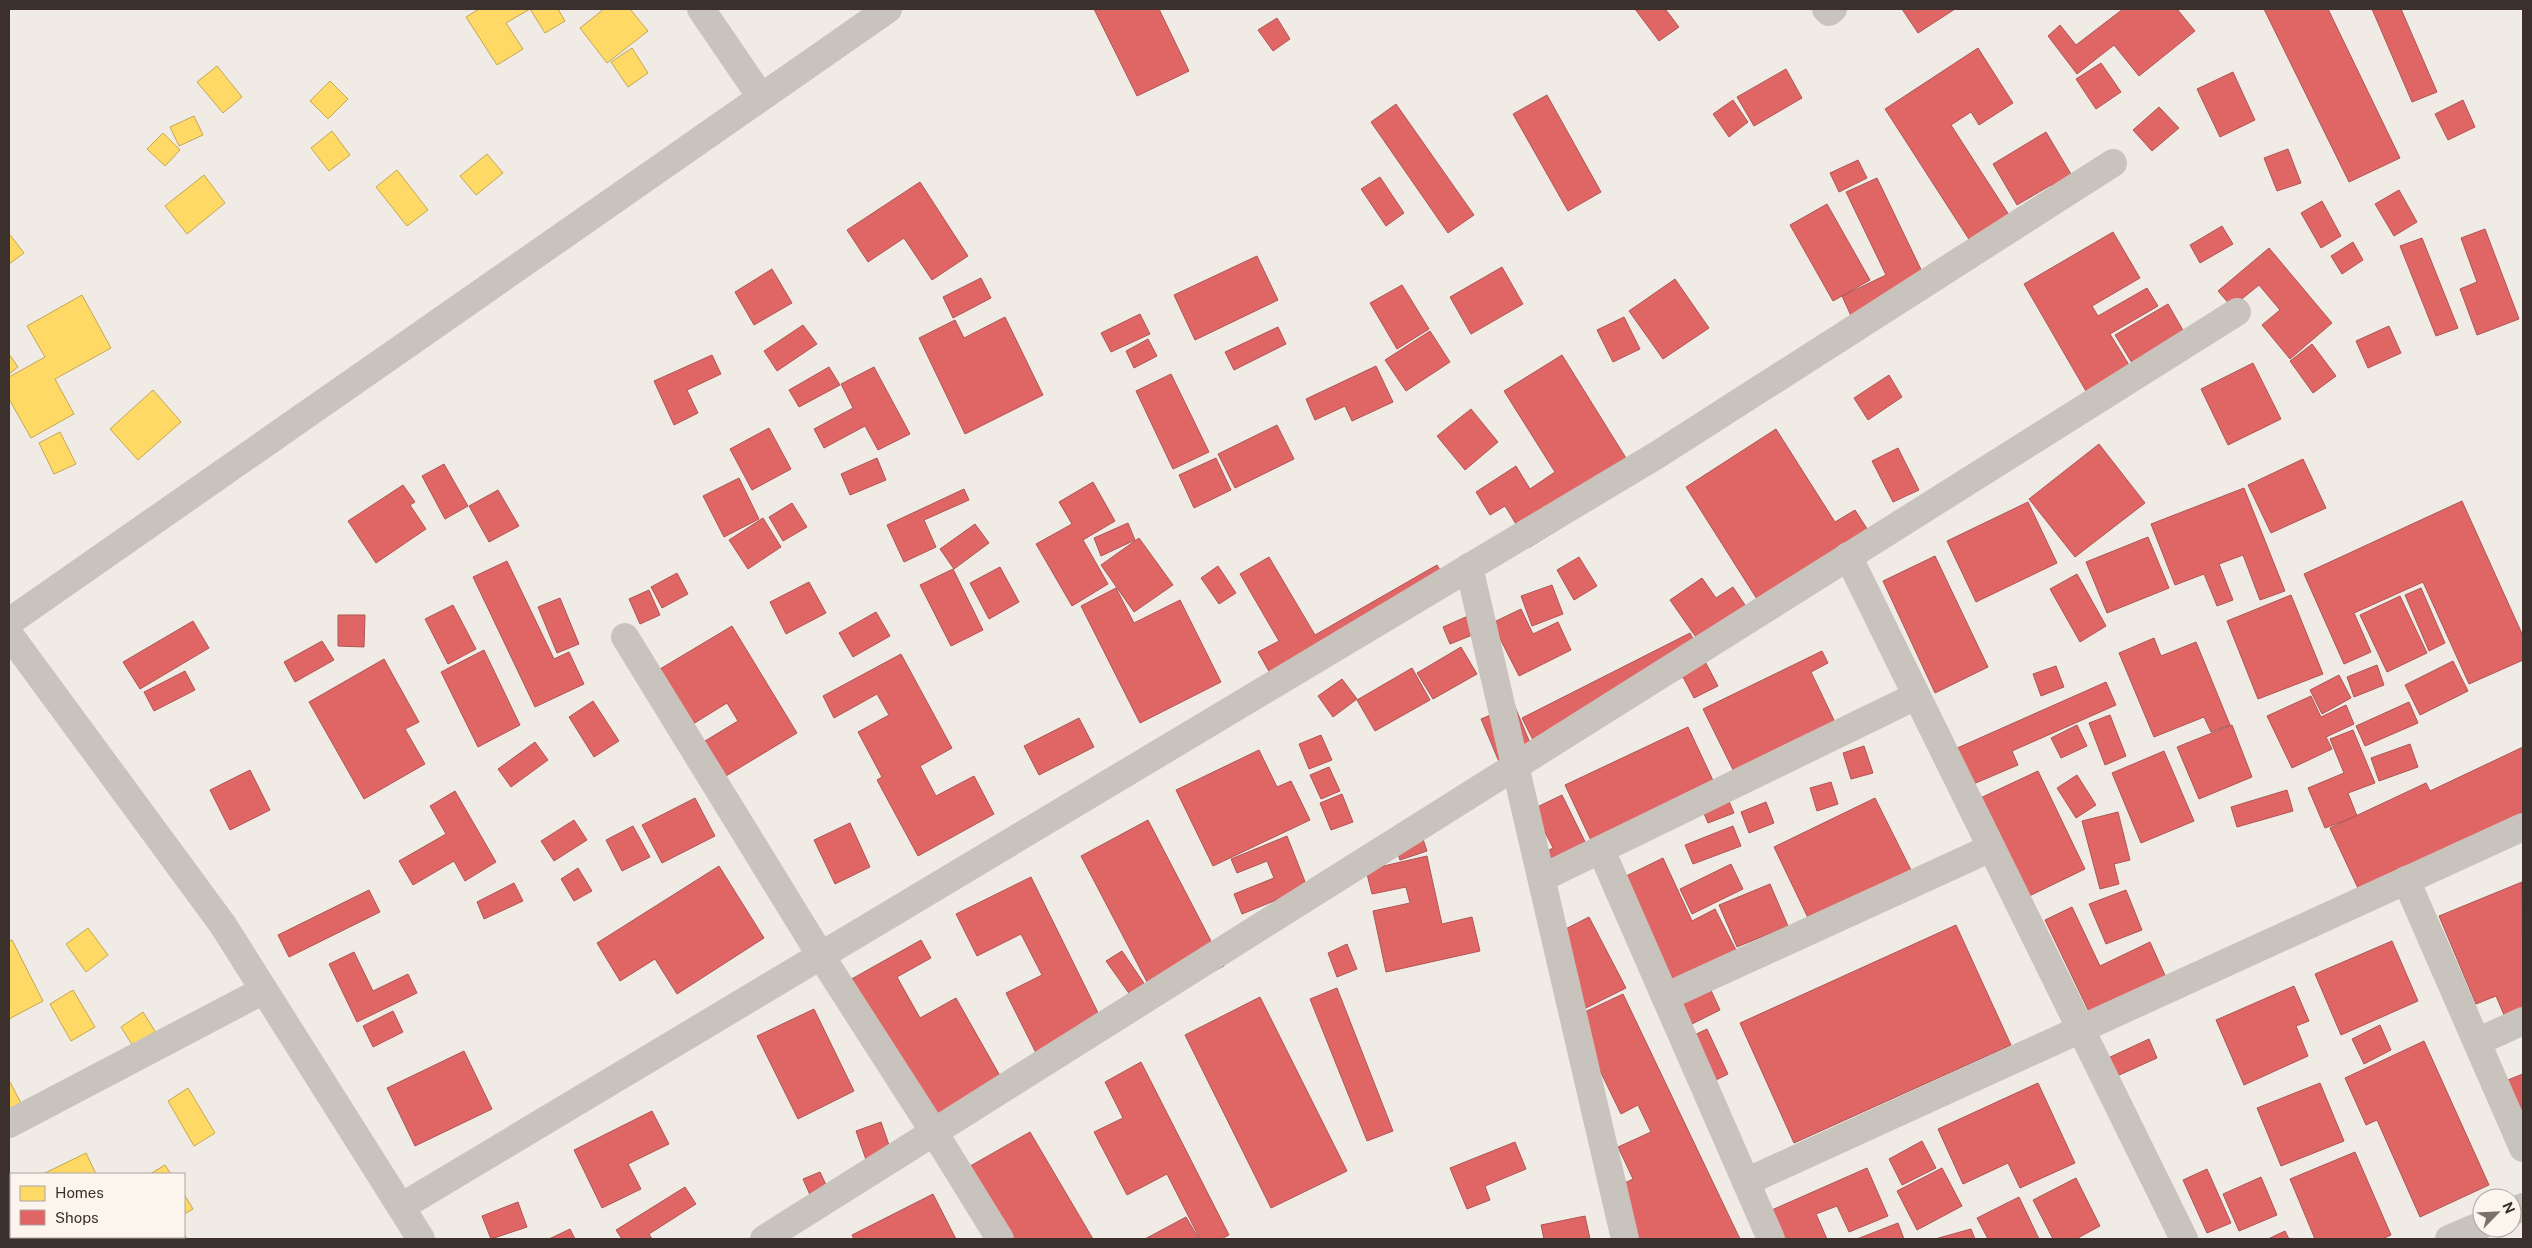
<svg xmlns="http://www.w3.org/2000/svg" width="2532" height="1248" font-family="'Public Sans',sans-serif">
	<style>
		.homes { fill: #ffd966; stroke: #c4a654 }
		.shops { fill: #e06666; stroke: #ae5654 }
		.lines { fill: none; stroke-linecap: round; stroke-linejoin: round }
		.minor { stroke: #c9c3be; stroke-width: 28 }
	</style>
	<rect width="100%" height="100%" fill="#f0ebe5"/>
	<g class="homes">
		<path d="M 479,9 L 558,9 L 565,21 L 545,33 L 530,9 L 506,23 L 523,49 L 497,65 L 466,17 Z"/>
		<path d="M 604,9 L 630,9 L 648,31 L 607,63 L 580,28 Z"/>
		<path d="M 632,48 L 648,73 L 628,87 L 611,62 Z"/>
		<path d="M 217,66 L 242,97 L 223,113 L 197,82 Z"/>
		<path d="M 330,81 L 348,99 L 328,119 L 310,101 Z"/>
		<path d="M 194,116 L 203,135 L 179,146 L 170,127 Z"/>
		<path d="M 332,131 L 350,155 L 329,171 L 311,148 Z"/>
		<path d="M 163,133 L 180,150 L 165,166 L 147,149 Z"/>
		<path d="M 487,154 L 503,173 L 476,195 L 460,176 Z"/>
		<path d="M 397,170 L 428,210 L 407,226 L 376,187 Z"/>
		<path d="M 204,175 L 225,203 L 187,234 L 165,206 Z"/>
		<path d="M 10,235 L 24,253 L 9,264 L 9,236 Z"/>
		<path d="M 82,295 L 111,348 L 55,379 L 74,414 L 31,438 L 9,399 L 9,377 L 45,357 L 27,326 Z"/>
		<path d="M 9,354 L 18,367 L 9,374 Z"/>
		<path d="M 153,390 L 181,422 L 138,460 L 110,429 Z"/>
		<path d="M 60,432 L 76,464 L 54,474 L 39,443 Z"/>
		<path d="M 88,928 L 108,955 L 86,972 L 66,944 Z"/>
		<path d="M 12,940 L 43,1001 L 9,1019 L 9,941 Z"/>
		<path d="M 73,990 L 95,1027 L 71,1041 L 50,1004 Z"/>
		<path d="M 143,1012 L 158,1036 L 136,1051 L 121,1027 Z"/>
		<path d="M 10,1082 L 24,1109 L 9,1117 L 9,1083 Z"/>
		<path d="M 188,1088 L 215,1133 L 194,1146 L 168,1101 Z"/>
		<path d="M 86,1153 L 96,1174 L 43,1174 Z"/>
		<path d="M 165,1165 L 171,1174 L 150,1174 Z"/>
		<path d="M 184,1194 L 193,1209 L 184,1214 Z"/>
		<path d="M 11,1197 L 11,1224 L 9,1225 L 9,1198 Z"/>
		<path d="M 184,1234 L 187,1239 L 159,1239 L 162,1237 L 184,1237 Z"/>
		<path d="M 68,1237 L 127,1237 L 128,1239 L 69,1239 Z"/>
	</g>
	<g class="shops">
		<path d="M 1094,9 L 1159,9 L 1189,71 L 1137,96 Z"/>
		<path d="M 1635,9 L 1667,9 L 1666,10 L 1679,27 L 1659,41 Z"/>
		<path d="M 1902,9 L 1955,9 L 1918,33 Z"/>
		<path d="M 2123,9 L 2177,9 L 2195,31 L 2139,76 L 2114,45 L 2077,74 L 2048,36 L 2060,25 L 2076,45 Z"/>
		<path d="M 2264,9 L 2328,9 L 2400,158 L 2349,182 Z"/>
		<path d="M 2372,9 L 2401,9 L 2437,92 L 2412,102 Z"/>
		<path d="M 1277,18 L 1290,39 L 1273,51 L 1258,30 Z"/>
		<path d="M 1978,48 L 2013,103 L 1979,125 L 1971,112 L 1951,125 L 2011,218 L 1983,261 L 1885,109 Z"/>
		<path d="M 2101,63 L 2121,92 L 2096,109 L 2076,79 Z"/>
		<path d="M 1786,69 L 1802,98 L 1754,126 L 1737,97 Z"/>
		<path d="M 2233,72 L 2255,120 L 2220,137 L 2197,89 Z"/>
		<path d="M 1547,95 L 1601,192 L 1568,211 L 1513,114 Z"/>
		<path d="M 1733,100 L 1748,122 L 1729,137 L 1713,114 Z"/>
		<path d="M 2463,100 L 2475,127 L 2448,140 L 2435,114 Z"/>
		<path d="M 1396,104 L 1474,215 L 1448,233 L 1371,122 Z"/>
		<path d="M 2159,107 L 2179,128 L 2152,151 L 2133,130 Z"/>
		<path d="M 2046,132 L 2081,191 L 2062,203 L 2051,185 L 2017,205 L 1993,164 Z"/>
		<path d="M 2288,149 L 2301,183 L 2277,191 L 2264,158 Z"/>
		<path d="M 1858,160 L 1867,178 L 1839,192 L 1830,173 Z"/>
		<path d="M 1380,177 L 1404,213 L 1386,226 L 1361,189 Z"/>
		<path d="M 1877,178 L 1927,282 L 1852,318 L 1842,296 L 1886,275 L 1846,192 Z"/>
		<path d="M 920,182 L 968,256 L 932,280 L 904,238 L 868,262 L 847,230 Z"/>
		<path d="M 2399,190 L 2417,222 L 2394,236 L 2375,204 Z"/>
		<path d="M 2322,201 L 2341,236 L 2321,248 L 2301,213 Z"/>
		<path d="M 1827,204 L 1870,280 L 1833,301 L 1790,225 Z"/>
		<path d="M 2222,226 L 2233,244 L 2200,263 L 2190,245 Z"/>
		<path d="M 2485,229 L 2519,319 L 2477,335 L 2460,289 L 2477,282 L 2461,238 Z"/>
		<path d="M 2113,232 L 2140,278 L 2092,306 L 2098,316 L 2147,288 L 2158,306 L 2110,334 L 2134,373 L 2090,398 L 2024,284 Z"/>
		<path d="M 2422,238 L 2458,328 L 2436,336 L 2400,246 Z"/>
		<path d="M 2353,242 L 2363,260 L 2342,274 L 2331,256 Z"/>
		<path d="M 2269,248 L 2332,323 L 2290,359 L 2262,325 L 2280,310 L 2259,285 L 2232,307 L 2218,291 Z"/>
		<path d="M 1257,256 L 1278,300 L 1195,340 L 1174,295 Z"/>
		<path d="M 1502,267 L 1523,304 L 1471,334 L 1450,297 Z"/>
		<path d="M 772,269 L 792,303 L 754,325 L 735,292 Z"/>
		<path d="M 981,278 L 991,298 L 953,318 L 943,297 Z"/>
		<path d="M 1675,279 L 1709,328 L 1663,359 L 1629,311 Z"/>
		<path d="M 1402,285 L 1429,329 L 1397,349 L 1370,303 Z"/>
		<path d="M 2168,304 L 2184,332 L 2132,363 L 2115,335 Z"/>
		<path d="M 1140,314 L 1150,334 L 1111,352 L 1101,333 Z"/>
		<path d="M 1005,317 L 1043,395 L 965,434 L 919,338 L 955,320 L 964,338 Z"/>
		<path d="M 1624,317 L 1640,349 L 1613,362 L 1597,330 Z"/>
		<path d="M 803,325 L 817,344 L 777,371 L 764,351 Z"/>
		<path d="M 2389,326 L 2401,353 L 2368,368 L 2356,341 Z"/>
		<path d="M 1278,327 L 1286,344 L 1234,370 L 1225,352 Z"/>
		<path d="M 1430,331 L 1450,362 L 1406,391 L 1385,360 Z"/>
		<path d="M 1148,339 L 1157,356 L 1134,368 L 1126,351 Z"/>
		<path d="M 2312,344 L 2336,376 L 2313,393 L 2290,361 Z"/>
		<path d="M 712,355 L 721,374 L 687,390 L 698,413 L 674,425 L 654,381 Z"/>
		<path d="M 1562,355 L 1639,479 L 1530,547 L 1505,506 L 1490,515 L 1476,492 L 1516,466 L 1530,489 L 1555,472 L 1504,391 Z"/>
		<path d="M 2253,363 L 2281,419 L 2228,445 L 2201,389 Z"/>
		<path d="M 1376,366 L 1393,402 L 1352,421 L 1345,406 L 1315,420 L 1306,399 Z"/>
		<path d="M 829,367 L 840,385 L 799,407 L 789,390 Z"/>
		<path d="M 874,367 L 910,434 L 878,450 L 865,426 L 824,448 L 814,429 L 853,408 L 841,384 Z"/>
		<path d="M 1171,374 L 1209,452 L 1173,469 L 1136,391 Z"/>
		<path d="M 1889,375 L 1902,397 L 1868,420 L 1854,398 Z"/>
		<path d="M 1471,409 L 1498,442 L 1465,470 L 1437,436 Z"/>
		<path d="M 1277,425 L 1294,459 L 1235,488 L 1218,454 Z"/>
		<path d="M 769,428 L 791,469 L 752,490 L 730,449 Z"/>
		<path d="M 1776,429 L 1835,522 L 1855,510 L 1873,538 L 1762,607 L 1686,487 Z"/>
		<path d="M 2099,444 L 2145,503 L 2075,557 L 2029,499 Z"/>
		<path d="M 1898,448 L 1919,490 L 1893,502 L 1872,461 Z"/>
		<path d="M 877,458 L 886,480 L 850,495 L 841,474 Z"/>
		<path d="M 1216,458 L 1231,490 L 1194,508 L 1179,475 Z"/>
		<path d="M 2303,459 L 2326,508 L 2271,533 L 2248,485 Z"/>
		<path d="M 444,464 L 468,506 L 445,519 L 422,476 Z"/>
		<path d="M 739,478 L 759,519 L 724,537 L 703,496 Z"/>
		<path d="M 1093,482 L 1115,521 L 1083,540 L 1108,584 L 1072,606 L 1036,544 L 1072,524 L 1059,502 Z"/>
		<path d="M 403,485 L 415,502 L 410,505 L 426,529 L 376,563 L 348,521 Z"/>
		<path d="M 2244,488 L 2285,591 L 2260,600 L 2243,555 L 2219,564 L 2233,600 L 2217,606 L 2204,574 L 2175,585 L 2151,524 Z"/>
		<path d="M 964,489 L 969,500 L 924,520 L 936,547 L 904,562 L 887,525 Z"/>
		<path d="M 498,490 L 519,526 L 489,542 L 469,506 Z"/>
		<path d="M 2462,501 L 2523,636 L 2523,660 L 2469,684 L 2423,582 L 2354,613 L 2371,652 L 2344,664 L 2304,574 Z"/>
		<path d="M 2028,502 L 2057,563 L 1976,602 L 1947,541 Z"/>
		<path d="M 792,503 L 807,527 L 783,541 L 769,517 Z"/>
		<path d="M 763,518 L 781,547 L 748,569 L 729,540 Z"/>
		<path d="M 1128,523 L 1135,540 L 1101,556 L 1094,538 Z"/>
		<path d="M 975,524 L 989,543 L 954,569 L 940,549 Z"/>
		<path d="M 2148,537 L 2169,588 L 2107,613 L 2086,562 Z"/>
		<path d="M 1139,538 L 1173,585 L 1134,612 L 1101,565 Z"/>
		<path d="M 1935,556 L 1988,667 L 1935,693 L 1883,581 Z"/>
		<path d="M 1269,557 L 1315,635 L 1437,565 L 1451,589 L 1279,689 L 1258,652 L 1279,641 L 1240,574 Z"/>
		<path d="M 1579,557 L 1597,586 L 1574,600 L 1557,570 Z"/>
		<path d="M 507,561 L 554,659 L 569,652 L 584,684 L 535,707 L 473,577 Z"/>
		<path d="M 1218,566 L 1236,593 L 1219,604 L 1201,578 Z"/>
		<path d="M 1000,567 L 1019,602 L 989,619 L 970,583 Z"/>
		<path d="M 953,569 L 983,630 L 951,646 L 920,585 Z"/>
		<path d="M 677,573 L 688,594 L 662,608 L 651,587 Z"/>
		<path d="M 2077,574 L 2106,626 L 2080,642 L 2050,589 Z"/>
		<path d="M 1702,578 L 1716,598 L 1733,587 L 1755,620 L 1707,653 L 1670,600 Z"/>
		<path d="M 809,582 L 826,613 L 786,634 L 770,602 Z"/>
		<path d="M 1552,585 L 1563,614 L 1532,626 L 1521,596 Z"/>
		<path d="M 1116,588 L 1134,623 L 1180,600 L 1221,682 L 1140,723 L 1081,606 Z"/>
		<path d="M 2421,588 L 2445,643 L 2429,651 L 2405,595 Z"/>
		<path d="M 649,590 L 660,615 L 640,624 L 629,599 Z"/>
		<path d="M 2291,595 L 2323,674 L 2258,699 L 2227,621 Z"/>
		<path d="M 2400,596 L 2427,653 L 2387,672 L 2360,615 Z"/>
		<path d="M 560,598 L 579,644 L 557,653 L 538,607 Z"/>
		<path d="M 453,605 L 476,649 L 448,664 L 425,619 Z"/>
		<path d="M 1521,609 L 1533,634 L 1558,622 L 1571,650 L 1519,676 L 1492,623 Z"/>
		<path d="M 876,612 L 890,636 L 853,657 L 839,633 Z"/>
		<path d="M 338,615 L 365,615 L 364,647 L 338,646 Z"/>
		<path d="M 1468,616 L 1475,634 L 1450,644 L 1443,627 Z"/>
		<path d="M 193,621 L 209,648 L 140,689 L 123,662 Z"/>
		<path d="M 732,626 L 797,733 L 721,779 L 700,744 L 738,721 L 727,703 L 693,724 L 660,669 Z"/>
		<path d="M 1690,633 L 1718,686 L 1694,698 L 1683,677 L 1538,750 L 1522,718 Z"/>
		<path d="M 2154,638 L 2161,656 L 2196,642 L 2230,725 L 2211,732 L 2204,717 L 2154,737 L 2119,653 Z"/>
		<path d="M 322,641 L 334,660 L 295,682 L 284,662 Z"/>
		<path d="M 1461,647 L 1477,674 L 1433,699 L 1417,673 Z"/>
		<path d="M 484,650 L 520,725 L 478,747 L 441,672 Z"/>
		<path d="M 1822,651 L 1828,663 L 1811,672 L 1843,739 L 1742,788 L 1703,709 Z"/>
		<path d="M 901,654 L 952,748 L 920,766 L 936,796 L 974,776 L 994,814 L 918,856 L 877,780 L 882,777 L 858,732 L 889,715 L 877,694 L 834,718 L 823,696 Z"/>
		<path d="M 384,659 L 419,722 L 405,729 L 425,764 L 364,799 L 309,702 Z"/>
		<path d="M 2453,661 L 2468,691 L 2420,715 L 2405,685 Z"/>
		<path d="M 2377,665 L 2384,685 L 2354,697 L 2347,677 Z"/>
		<path d="M 2056,666 L 2064,687 L 2041,696 L 2033,674 Z"/>
		<path d="M 1412,668 L 1430,700 L 1375,731 L 1357,700 Z"/>
		<path d="M 185,671 L 195,690 L 154,711 L 144,692 Z"/>
		<path d="M 2339,675 L 2351,698 L 2322,714 L 2310,690 Z"/>
		<path d="M 1342,679 L 1357,699 L 1333,717 L 1318,696 Z"/>
		<path d="M 2106,682 L 2116,705 L 2012,751 L 2018,765 L 1971,785 L 1955,749 Z"/>
		<path d="M 1505,683 L 1533,750 L 1500,764 L 1481,719 L 1500,711 Z"/>
		<path d="M 2311,696 L 2321,717 L 2346,705 L 2354,724 L 2326,737 L 2332,749 L 2292,768 L 2267,716 Z"/>
		<path d="M 593,701 L 619,741 L 594,757 L 569,717 Z"/>
		<path d="M 2409,702 L 2418,723 L 2365,746 L 2356,726 Z"/>
		<path d="M 2110,715 L 2126,756 L 2105,765 L 2089,723 Z"/>
		<path d="M 1079,718 L 1094,747 L 1039,775 L 1024,746 Z"/>
		<path d="M 2077,725 L 2087,746 L 2061,758 L 2051,738 Z"/>
		<path d="M 2232,725 L 2252,777 L 2199,799 L 2177,747 Z"/>
		<path d="M 1688,727 L 1718,791 L 1595,849 L 1565,785 Z"/>
		<path d="M 2353,730 L 2375,783 L 2348,793 L 2357,816 L 2325,828 L 2308,788 L 2344,773 L 2330,739 Z"/>
		<path d="M 1321,735 L 1332,760 L 1309,769 L 1299,744 Z"/>
		<path d="M 535,742 L 548,760 L 511,787 L 498,769 Z"/>
		<path d="M 2410,744 L 2418,767 L 2379,781 L 2371,758 Z"/>
		<path d="M 1864,746 L 1873,773 L 1851,779 L 1843,753 Z"/>
		<path d="M 2523,747 L 2523,812 L 2363,899 L 2330,828 L 2426,783 L 2430,791 Z"/>
		<path d="M 1259,750 L 1277,787 L 1291,781 L 1310,820 L 1213,866 L 1176,790 Z"/>
		<path d="M 2164,751 L 2194,821 L 2141,843 L 2112,773 Z"/>
		<path d="M 1329,767 L 1340,791 L 1321,799 L 1310,775 Z"/>
		<path d="M 250,770 L 270,810 L 230,830 L 210,790 Z"/>
		<path d="M 2038,771 L 2085,869 L 2023,899 L 1976,800 Z"/>
		<path d="M 2077,775 L 2096,805 L 2076,818 L 2057,788 Z"/>
		<path d="M 1831,782 L 1838,804 L 1817,811 L 1810,788 Z"/>
		<path d="M 2287,790 L 2293,811 L 2237,827 L 2231,807 Z"/>
		<path d="M 455,791 L 496,862 L 465,881 L 454,861 L 413,885 L 399,861 L 446,834 L 430,806 Z"/>
		<path d="M 1342,794 L 1353,822 L 1331,830 L 1320,803 Z"/>
		<path d="M 1726,794 L 1734,813 L 1708,823 L 1700,804 Z"/>
		<path d="M 1562,795 L 1597,866 L 1531,859 L 1553,848 L 1533,809 Z"/>
		<path d="M 695,798 L 715,836 L 662,863 L 642,825 Z"/>
		<path d="M 1875,798 L 1912,872 L 1810,922 L 1774,847 Z"/>
		<path d="M 1766,802 L 1774,823 L 1749,833 L 1741,812 Z"/>
		<path d="M 2118,812 L 2130,860 L 2114,864 L 2119,884 L 2100,889 L 2082,821 Z"/>
		<path d="M 574,820 L 587,840 L 554,861 L 541,841 Z"/>
		<path d="M 1148,820 L 1224,966 L 1157,1001 L 1081,856 Z"/>
		<path d="M 850,823 L 870,867 L 835,884 L 814,840 Z"/>
		<path d="M 633,826 L 650,857 L 622,871 L 606,840 Z"/>
		<path d="M 1733,826 L 1741,846 L 1693,864 L 1685,845 Z"/>
		<path d="M 1421,833 L 1427,851 L 1400,860 L 1394,841 Z"/>
		<path d="M 1287,836 L 1315,907 L 1284,897 L 1242,914 L 1234,894 L 1274,878 L 1267,861 L 1237,873 L 1231,859 Z"/>
		<path d="M 1427,856 L 1442,924 L 1472,917 L 1480,951 L 1386,972 L 1373,911 L 1410,903 L 1406,887 L 1372,894 L 1366,870 Z"/>
		<path d="M 1663,858 L 1692,921 L 1715,909 L 1738,954 L 1673,986 L 1620,879 Z"/>
		<path d="M 1731,864 L 1743,889 L 1692,914 L 1680,889 Z"/>
		<path d="M 719,866 L 764,938 L 677,994 L 655,959 L 620,981 L 597,943 Z"/>
		<path d="M 578,868 L 592,891 L 574,901 L 561,879 Z"/>
		<path d="M 1031,877 L 1109,1035 L 1043,1067 L 1006,993 L 1042,975 L 1021,934 L 977,956 L 956,914 Z"/>
		<path d="M 2522,882 L 2523,1015 L 2507,1022 L 2496,996 L 2476,1004 L 2439,916 Z"/>
		<path d="M 514,883 L 523,901 L 484,919 L 477,902 Z"/>
		<path d="M 1770,884 L 1788,926 L 1737,947 L 1719,905 Z"/>
		<path d="M 369,890 L 380,912 L 289,957 L 278,935 Z"/>
		<path d="M 2126,890 L 2142,930 L 2106,944 L 2089,904 Z"/>
		<path d="M 2072,907 L 2100,966 L 2150,942 L 2168,982 L 2092,1018 L 2045,920 Z"/>
		<path d="M 1589,917 L 1626,988 L 1582,1010 L 1546,939 Z"/>
		<path d="M 1956,925 L 2011,1045 L 1794,1143 L 1740,1023 Z"/>
		<path d="M 921,940 L 931,958 L 897,977 L 920,1018 L 956,998 L 1008,1090 L 934,1132 L 848,981 Z"/>
		<path d="M 2392,941 L 2418,1001 L 2341,1035 L 2315,974 Z"/>
		<path d="M 1347,944 L 1357,969 L 1337,977 L 1328,953 Z"/>
		<path d="M 1122,951 L 1152,995 L 1138,1006 L 1106,961 Z"/>
		<path d="M 354,952 L 373,991 L 408,974 L 417,993 L 357,1022 L 329,964 Z"/>
		<path d="M 1709,986 L 1720,1010 L 1684,1028 L 1672,1003 Z"/>
		<path d="M 2294,986 L 2309,1021 L 2296,1026 L 2308,1056 L 2244,1085 L 2216,1020 Z"/>
		<path d="M 1337,988 L 1393,1131 L 1367,1141 L 1310,999 Z"/>
		<path d="M 1623,994 L 1740,1239 L 1636,1239 L 1612,1189 L 1633,1179 L 1618,1147 L 1651,1132 L 1638,1105 L 1621,1114 L 1574,1017 Z"/>
		<path d="M 1260,997 L 1347,1171 L 1271,1208 L 1185,1035 Z"/>
		<path d="M 814,1009 L 854,1091 L 798,1119 L 757,1036 Z"/>
		<path d="M 393,1011 L 403,1032 L 373,1047 L 363,1026 Z"/>
		<path d="M 2380,1025 L 2391,1050 L 2364,1064 L 2352,1039 Z"/>
		<path d="M 1707,1029 L 1728,1074 L 1708,1084 L 1686,1039 Z"/>
		<path d="M 2149,1039 L 2157,1058 L 2117,1076 L 2108,1058 Z"/>
		<path d="M 2424,1041 L 2489,1185 L 2420,1217 L 2377,1120 L 2366,1125 L 2345,1078 Z"/>
		<path d="M 464,1051 L 492,1109 L 415,1146 L 387,1088 Z"/>
		<path d="M 1141,1062 L 1229,1235 L 1221,1239 L 1200,1239 L 1167,1174 L 1127,1195 L 1094,1132 L 1123,1118 L 1105,1082 Z"/>
		<path d="M 2523,1074 L 2523,1125 L 2505,1081 Z"/>
		<path d="M 2038,1083 L 2075,1163 L 2020,1188 L 2008,1163 L 1963,1184 L 1938,1129 Z"/>
		<path d="M 2320,1083 L 2344,1141 L 2281,1166 L 2257,1108 Z"/>
		<path d="M 652,1111 L 669,1144 L 628,1164 L 641,1189 L 602,1208 L 574,1150 Z"/>
		<path d="M 881,1122 L 897,1168 L 872,1177 L 856,1131 Z"/>
		<path d="M 1030,1132 L 1093,1239 L 997,1239 L 958,1173 Z"/>
		<path d="M 1922,1141 L 1936,1168 L 1902,1185 L 1889,1159 Z"/>
		<path d="M 1515,1142 L 1526,1169 L 1485,1186 L 1490,1200 L 1467,1209 L 1450,1168 Z"/>
		<path d="M 2355,1152 L 2391,1235 L 2382,1239 L 2315,1239 L 2290,1179 Z"/>
		<path d="M 1867,1168 L 1888,1216 L 1849,1232 L 1837,1206 L 1816,1214 L 1827,1239 L 1777,1239 L 1765,1213 Z"/>
		<path d="M 1942,1168 L 1962,1206 L 1917,1230 L 1897,1191 Z"/>
		<path d="M 2207,1169 L 2231,1223 L 2207,1233 L 2183,1180 Z"/>
		<path d="M 820,1172 L 835,1204 L 818,1213 L 803,1179 Z"/>
		<path d="M 2261,1177 L 2277,1215 L 2239,1231 L 2223,1194 Z"/>
		<path d="M 2076,1178 L 2100,1226 L 2076,1239 L 2053,1239 L 2033,1200 Z"/>
		<path d="M 685,1187 L 696,1204 L 649,1234 L 652,1239 L 622,1239 L 616,1230 Z"/>
		<path d="M 933,1194 L 956,1239 L 854,1239 L 852,1235 Z"/>
		<path d="M 2019,1197 L 2039,1239 L 1988,1239 L 1977,1218 Z"/>
		<path d="M 518,1202 L 527,1227 L 491,1239 L 482,1216 Z"/>
		<path d="M 1585,1216 L 1590,1239 L 1544,1239 L 1541,1225 Z"/>
		<path d="M 1186,1217 L 1199,1239 L 1145,1239 Z"/>
		<path d="M 1898,1223 L 1904,1239 L 1857,1239 Z"/>
		<path d="M 570,1229 L 575,1239 L 549,1239 Z"/>
		<path d="M 1971,1229 L 1975,1239 L 1935,1239 Z"/>
		<path d="M 2285,1231 L 2289,1239 L 2268,1239 Z"/>
	</g>
	<g class="lines">
		<g class="minor">
			<path d="M 701,9 L 761,97"/>
			<path d="M 1826,9 L 1829,12 L 1833,9"/>
			<path d="M 1848,556 L 2184,1239"/>
			<path d="M 1469,567 L 1625,1239"/>
			<path d="M 9,622 L 888,9"/>
			<path d="M 9,634 L 223,925 L 421,1239"/>
			<path d="M 625,637 L 821,956 L 934,1132 L 1000,1239"/>
			<path d="M 1601,850 L 1771,1239"/>
			<path d="M 1542,878 L 1916,696"/>
			<path d="M 2406,880 L 2523,1148"/>
			<path d="M 1665,997 L 1991,848"/>
			<path d="M 2477,1042 L 2523,1021"/>
			<path d="M 9,1124 L 264,990"/>
			<path d="M 1746,1182 L 2523,827"/>
			<path d="M 401,1207 L 1657,455 L 2113,163"/>
			<path d="M 2512,1212 L 2523,1207"/>
			<path d="M 9,1238 L 10,1239"/>
			<path d="M 764,1239 L 2237,312"/>
			<path d="M 2449,1239 L 2482,1225"/>
		</g>
	</g>
	<rect width="2532" height="1248" fill="none" stroke="#3b302b" stroke-width="20"/>
	<rect x="10" y="1173" width="175" height="65" fill="#fbf5ee" stroke="#aea6a0"/>
	<rect x="20" y="1186" width="25" height="15" fill="#ffd966" stroke="#aea6a0"/>
	<text x="55" y="1198" font-size="15" fill="#3b302b">Homes</text>
	<rect x="20" y="1210" width="25" height="15" fill="#e06666" stroke="#aea6a0"/>
	<text x="55" y="1223" font-size="15" fill="#3b302b">Shops</text>
	<g transform="translate(2497 1213) rotate(66)"><circle r="24" fill="#fbf5ee" stroke="#aea6a0"/>
	<path d="M0-4L9 19L0 12L-9 19Z" fill="#7a716c"/>
	<text y="-8" font-size="14" font-weight="bold" text-anchor="middle" fill="#3b302b">N</text>
	</g>
</svg>
